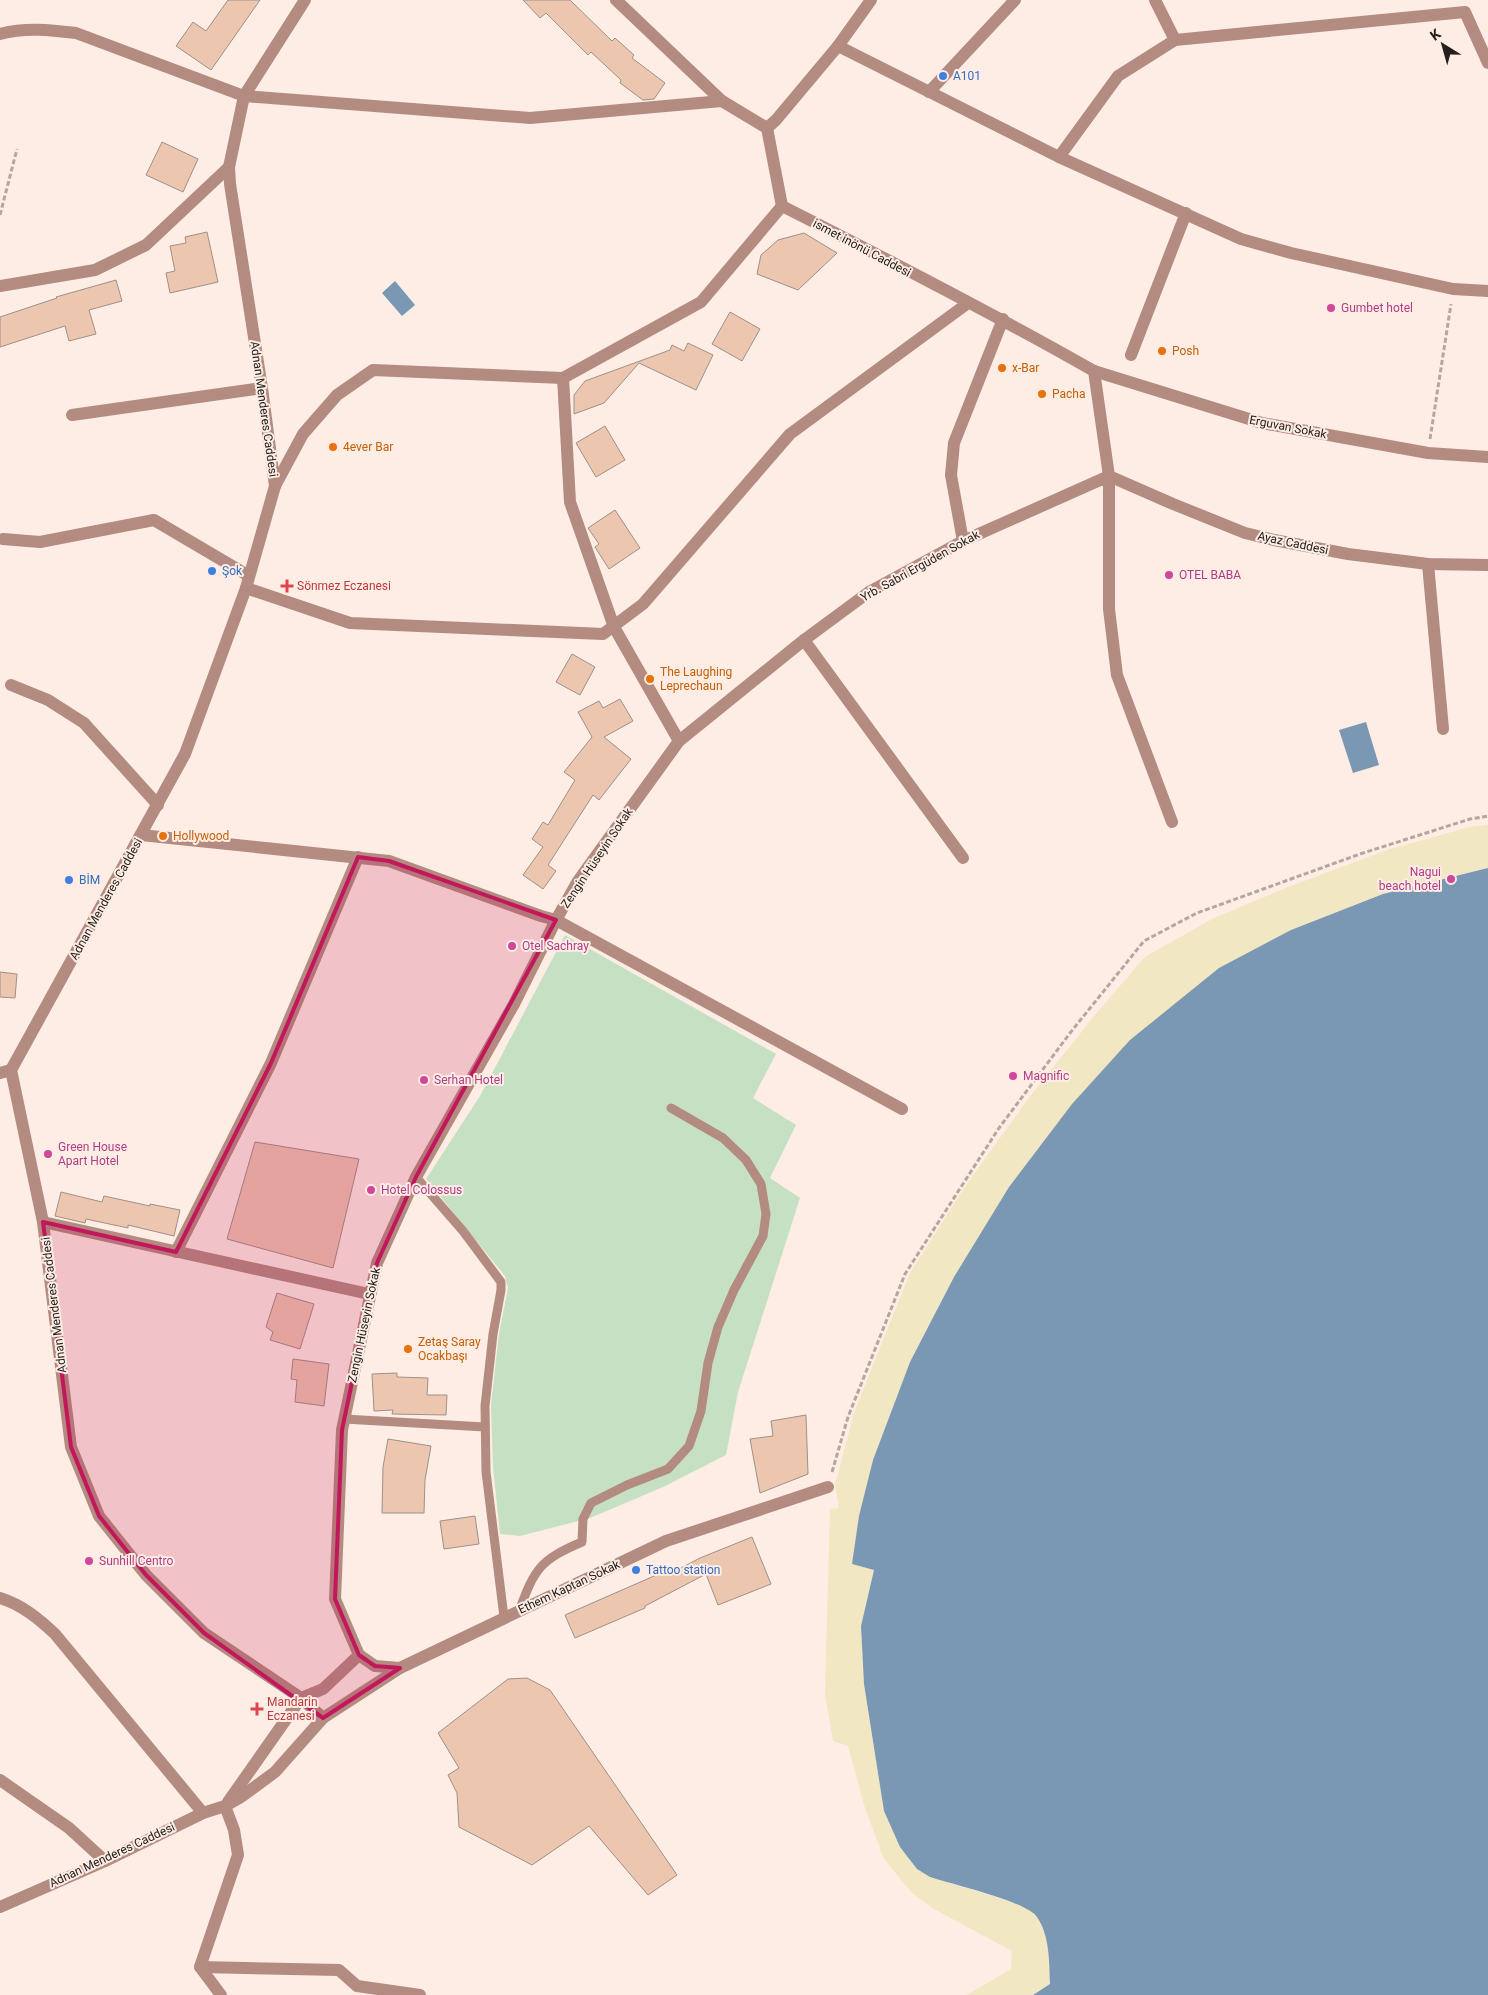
<svg xmlns="http://www.w3.org/2000/svg" width="1488" height="1995" font-family="Roboto,sans-serif">
	<style>
		.green { fill: #c6e0c4 }
		.sand { fill: #f1e7c2 }
		.water { fill: #7a97b4 }
		.building { fill: #edc6af; stroke: #9f9088 }
		.lines { fill: none; stroke-linecap: round; stroke-linejoin: round }
		.path { stroke: #b4a7a0; stroke-width: 3; stroke-dasharray: 5 2.5; stroke-linecap: butt }
		.service { stroke: #b38b80; stroke-width: 9 }
		.minor { stroke: #b38b80; stroke-width: 12 }
		.tertiary { stroke: #b38b80; stroke-width: 12 }
		.marked { fill: #c2185b; fill-opacity: 0.2; stroke: #c2185b; stroke-width: 4; stroke-linejoin: round }
		.shop-dot { fill: #3f7fe0; stroke: #fdede4; stroke-width: 2 }
		.hotel-dot { fill: #d1479c; stroke: #fdede4; stroke-width: 2 }
		.food-dot { fill: #e8710a; stroke: #fdede4; stroke-width: 2 }
		.health-dot { fill: #e0444e; stroke: #fdede4; stroke-width: 2 }
		.labels { text-anchor: middle; stroke-width: 4; stroke-linejoin: round; paint-order: stroke }
		.shop-label { font-size: 12px; fill: #366cbe; stroke: #fdede4; text-anchor: start }
		.street-label { font-size: 12px; fill: #26201d; stroke: #fdede4 }
		.hotel-label { font-size: 12px; fill: #b23c85; stroke: #fdede4; text-anchor: start }
		.food-label { font-size: 12px; fill: #c56008; stroke: #fdede4; text-anchor: start }
		.health-label { font-size: 12px; fill: #be3a42; stroke: #fdede4; text-anchor: start }
	</style>
	<rect width="100%" height="100%" fill="#fdede4"/>
	<path class="green" d="M 565,935 L 776,1054 L 753,1098 L 796,1125 L 770,1178 L 800,1198 L 738,1392 L 726,1455 L 663,1487 L 590,1518 L 520,1536 L 500,1534 L 493,1467 L 491,1405 L 499,1334 L 508,1288 L 505,1276 L 426,1179 L 480,1096 Z"/>
	<path class="sand" d="M 1488,825 L 1488,868 L 1383,894 L 1291,930 L 1072,1104 L 1009,1187 L 954,1277 L 910,1362 L 873,1460 L 852,1564 L 874,1570 L 861,1626 L 864,1684 L 884,1811 L 900,1847 L 930,1877 L 1023,1905 L 1037,1916 L 1047,1939 L 1050,1985 L 1033,1995 L 967,1995 L 1011,1969 L 1012,1951 L 934,1909 L 912,1893 L 884,1859 L 865,1808 L 848,1746 L 833,1741 L 825,1694 L 830,1509 L 839,1508 L 835,1485 L 855,1410 L 910,1273 L 966,1185 L 1031,1095 L 1099,1010 L 1145,957 L 1212,919 L 1288,887 L 1390,849 L 1470,827 Z"/>
	<g class="water">
		<path d="M 395,281 L 415,305 L 402,316 L 382,293 Z"/>
		<path d="M 1366,722 L 1379,765 L 1353,773 L 1339,730 Z"/>
		<path d="M 1488,868 L 1488,1995 L 1033,1995 L 1050,1984 C 1049,1962 1050,1936 1037,1917 C 1026,1901 951,1884 930,1877 L 917,1869 L 900,1847 L 884,1811 L 864,1684 L 861,1626 L 874,1570 L 852,1564 L 859,1516 L 873,1460 L 910,1362 L 954,1277 L 1009,1187 L 1072,1104 L 1130,1040 L 1219,968 L 1291,930 L 1383,894 Z"/>
	</g>
	<g class="building">
		<path d="M 228,0 L 260,0 L 211,70 L 176,46 L 193,22 L 206,31 Z"/>
		<path d="M 523,0 L 570,0 L 612,41 L 615,38 L 634,55 L 632,58 L 665,83 L 654,99 L 643,100 L 620,83 L 621,80 L 591,52 L 588,55 L 546,13 L 540,18 Z"/>
		<path d="M 162,142 L 198,159 L 183,192 L 146,175 Z"/>
		<path d="M 207,232 L 218,282 L 170,293 L 166,273 L 175,271 L 170,246 L 186,243 L 185,237 Z"/>
		<path d="M 804,233 L 837,253 L 798,290 L 757,274 L 761,255 L 778,240 Z"/>
		<path d="M 116,280 L 122,301 L 89,310 L 96,334 L 69,341 L 65,326 L 0,347 L 0,317 L 57,298 L 56,297 Z"/>
		<path d="M 730,312 L 760,329 L 742,361 L 712,344 Z"/>
		<path d="M 688,343 L 713,355 L 696,390 L 639,363 L 604,403 L 574,414 L 574,395 L 585,381 L 670,350 L 672,345 L 684,351 Z"/>
		<path d="M 605,426 L 625,460 L 596,477 L 576,443 Z"/>
		<path d="M 615,510 L 640,548 L 609,569 L 595,547 L 599,544 L 588,528 Z"/>
		<path d="M 572,654 L 595,667 L 580,695 L 556,682 Z"/>
		<path d="M 620,699 L 633,721 L 604,737 L 631,759 L 599,800 L 593,795 L 548,865 L 556,871 L 543,889 L 523,875 L 543,847 L 532,839 L 543,822 L 548,825 L 575,780 L 564,772 L 592,737 L 578,712 L 599,701 L 603,708 Z"/>
		<path d="M 0,972 L 17,974 L 15,998 L 0,997 Z"/>
		<path d="M 255,1142 L 359,1159 L 333,1268 L 227,1239 Z"/>
		<path d="M 61,1192 L 102,1202 L 104,1196 L 150,1206 L 150,1204 L 180,1210 L 174,1236 L 128,1225 L 128,1228 L 86,1219 L 85,1223 L 55,1216 Z"/>
		<path d="M 277,1293 L 314,1304 L 300,1349 L 270,1340 L 273,1332 L 266,1327 Z"/>
		<path d="M 293,1359 L 329,1364 L 324,1406 L 295,1402 L 297,1380 L 291,1379 Z"/>
		<path d="M 397,1373 L 397,1377 L 428,1378 L 427,1395 L 447,1395 L 446,1415 L 392,1414 L 393,1410 L 374,1411 L 372,1374 Z"/>
		<path d="M 806,1415 L 808,1474 L 760,1493 L 750,1439 L 773,1436 L 771,1421 Z"/>
		<path d="M 388,1439 L 431,1446 L 425,1480 L 424,1513 L 382,1513 L 383,1467 Z"/>
		<path d="M 475,1516 L 479,1544 L 444,1549 L 440,1521 Z"/>
		<path d="M 752,1537 L 771,1584 L 718,1605 L 706,1574 L 645,1606 L 645,1608 L 575,1638 L 565,1615 L 654,1576 L 671,1567 L 673,1572 L 700,1558 Z"/>
		<path d="M 527,1678 L 550,1690 L 677,1875 L 648,1895 L 589,1826 L 532,1865 L 459,1827 L 457,1793 L 448,1775 L 459,1768 L 438,1733 L 508,1679 Z"/>
	</g>
	<g class="lines">
		<g class="path">
			<path d="M 0,215 L 17,149"/>
			<path d="M 1430,439 L 1451,304"/>
			<path d="M 832,1472 L 848,1417 L 905,1274 L 999,1128 L 1070,1033 L 1144,941 L 1197,913 L 1360,854 L 1470,819 L 1488,816"/>
		</g>
		<g class="service">
			<path d="M 416,1177 L 463,1231 L 501,1282 L 501,1290 L 493,1334 L 485,1406 L 486,1472 L 504,1617"/>
			<path d="M 344,1419 L 485,1427"/>
			<path d="M 519,1611 C 535,1568 540,1560 582,1542 L 583,1519 L 591,1503 L 627,1485 L 668,1469 L 689,1446 L 701,1411 L 708,1363 L 718,1327 L 734,1290 L 763,1236 L 766,1214 L 761,1184 L 746,1160 L 723,1138 L 671,1108"/>
		</g>
		<g class="minor">
			<path d="M 1155,0 L 1175,40"/>
			<path d="M 838,46 L 1059,157 L 1241,239 L 1291,253 L 1453,289 L 1488,291"/>
			<path d="M 929,92 L 1015,0"/>
			<path d="M 1059,157 L 1118,76 L 1175,40 L 1465,12 L 1488,63"/>
			<path d="M 1131,355 L 1186,213"/>
			<path d="M 1094,371 L 1262,423 L 1428,453 L 1488,457"/>
			<path d="M 563,378 L 570,502 L 614,627 L 679,741"/>
			<path d="M 72,415 L 262,388"/>
			<path d="M 3,539 L 40,542 L 154,520 L 249,576"/>
			<path d="M 963,541 L 951,475 L 954,443 L 1003,319"/>
			<path d="M 1428,564 L 1443,729"/>
			<path d="M 246,588 L 350,623 L 603,634 L 643,604 L 790,434 L 968,303"/>
			<path d="M 804,640 L 963,858"/>
			<path d="M 11,685 L 48,700 L 84,723 L 158,805"/>
			<path d="M 141,835 L 389,861 L 541,916 L 556,920 L 902,1109"/>
			<path d="M 0,1073 L 11,1070"/>
			<path d="M 43,1222 L 369,1294"/>
			<path d="M 176,1252 L 271,1063 L 358,857"/>
			<path d="M 0,1598 C 22,1605 38,1618 55,1634 L 203,1813"/>
			<path d="M 359,1655 L 335,1599 L 342,1430 L 377,1263 L 416,1177 L 514,1004 L 556,920 L 578,881 L 679,741 L 804,640 L 869,592 L 963,541 L 1109,476 L 1109,609 L 1117,675 L 1172,822"/>
			<path d="M 359,1655 L 375,1666 L 400,1668 L 666,1541 L 828,1487"/>
			<path d="M 0,1780 L 69,1828 L 105,1861"/>
			<path d="M 228,1802 L 301,1698 L 323,1689 L 359,1655"/>
			<path d="M 225,1806 L 241,1797 L 275,1772 L 323,1718 L 400,1668"/>
			<path d="M 200,1967 L 339,1970 L 357,1986 L 420,1995"/>
			<path d="M 221,1995 L 200,1967 L 238,1855 L 234,1830 L 225,1806"/>
		</g>
		<g class="tertiary">
			<path d="M 305,0 L 244,96 L 229,167 L 230,184 L 262,388 L 275,486 L 246,588 L 185,754 L 11,1070 L 43,1222 L 71,1447 L 99,1516 L 146,1575 L 204,1633 L 301,1698 L 323,1718"/>
			<path d="M 616,0 L 722,101 L 767,128 L 782,206"/>
			<path d="M 0,34 C 25,27 51,30 76,33 L 244,96 L 530,118 L 722,101"/>
			<path d="M 767,128 L 776,120 L 838,46 L 871,0"/>
			<path d="M 782,206 C 887,259 992,313 1094,371 L 1109,476 L 1173,504 L 1245,533 L 1274,540 L 1348,554 L 1428,564 L 1488,565"/>
			<path d="M 0,286 L 95,270 L 146,245 L 229,167"/>
			<path d="M 275,486 L 303,434 L 337,395 L 373,370 L 563,378 L 701,302 L 782,206"/>
			<path d="M 0,1907 L 105,1861 L 203,1813 L 225,1806"/>
		</g>
	</g>
	<path class="marked" d="M 358,857 L 389,861 L 556,920 L 416,1177 L 377,1263 L 342,1430 L 335,1599 L 359,1655 L 375,1666 L 400,1668 L 323,1718 L 204,1633 L 146,1575 L 99,1516 L 71,1447 L 43,1222 L 176,1252 L 271,1063 Z"/>
	<g class="shop-dot">
		<circle cx="943" cy="76" r="5"/>
		<circle cx="212" cy="571" r="5"/>
		<circle cx="69" cy="880" r="5"/>
		<circle cx="636" cy="1570" r="5"/>
	</g>
	<g class="hotel-dot">
		<circle cx="1331" cy="308" r="5"/>
		<circle cx="1169" cy="575" r="5"/>
		<circle cx="1451" cy="879" r="5"/>
		<circle cx="512" cy="946" r="5"/>
		<circle cx="1013" cy="1076" r="5"/>
		<circle cx="424" cy="1080" r="5"/>
		<circle cx="48" cy="1154" r="5"/>
		<circle cx="371" cy="1190" r="5"/>
		<circle cx="89" cy="1561" r="5"/>
	</g>
	<g class="food-dot">
		<circle cx="1162" cy="351" r="5"/>
		<circle cx="1002" cy="368" r="5"/>
		<circle cx="1042" cy="394" r="5"/>
		<circle cx="333" cy="447" r="5"/>
		<circle cx="650" cy="679" r="5"/>
		<circle cx="163" cy="836" r="5"/>
		<circle cx="408" cy="1349" r="5"/>
	</g>
	<g class="health-dot">
		<path d="M284.5 578.5h5v5h5v5h-5v5h-5v-5h-5v-5h5z"/>
		<path d="M254.5 1701.5h5v5h5v5h-5v5h-5v-5h-5v-5h5z"/>
	</g>
	<g class="labels">
		<g class="shop-label">
			<text x="953" y="80">A101</text>
			<text x="222" y="575">Şok</text>
			<text x="79" y="884">BİM</text>
			<text x="646" y="1574">Tattoo station</text>
		</g>
		<g class="street-label">
			<text transform="translate(862 248) rotate(28)" y="4">ismet inönü Caddesi</text>
			<text transform="translate(264 409) rotate(82)" y="4">Adnan Menderes Caddesi</text>
			<text transform="translate(1288 427) rotate(11)" y="4">Erguvan Sokak</text>
			<text transform="translate(1293 543) rotate(12)" y="4">Ayaz Caddesi</text>
			<text transform="translate(920 566) rotate(-29)" y="4">Yrb. Sabri Ergüden Sokak</text>
			<text transform="translate(597 858) rotate(-56)" y="4">Zengin Hüseyin Sokak</text>
			<text transform="translate(106 899) rotate(-61)" y="4">Adnan Menderes Caddesi</text>
			<text transform="translate(54 1305) rotate(-97)" y="4">Adnan Menderes Caddesi</text>
			<text transform="translate(364 1325) rotate(-78)" y="4">Zengin Hüseyin Sokak</text>
			<text transform="translate(569 1587) rotate(-25)" y="4">Ethem Kaptan Sokak</text>
			<text transform="translate(112 1855) rotate(-25)" y="4">Adnan Menderes Caddesi</text>
		</g>
		<g class="hotel-label">
			<text x="1341" y="312">Gumbet hotel</text>
			<text x="1179" y="579">OTEL BABA</text>
			<text x="1441" y="876" text-anchor="end">Nagui<tspan x="1441" dy="14">beach hotel</tspan></text>
			<text x="522" y="950">Otel Sachray</text>
			<text x="1023" y="1080">Magnific</text>
			<text x="434" y="1084">Serhan Hotel</text>
			<text x="58" y="1151">Green House<tspan x="58" dy="14">Apart Hotel</tspan></text>
			<text x="381" y="1194">Hotel Colossus</text>
			<text x="99" y="1565">Sunhill Centro</text>
		</g>
		<g class="food-label">
			<text x="1172" y="355">Posh</text>
			<text x="1012" y="372">x-Bar</text>
			<text x="1052" y="398">Pacha</text>
			<text x="343" y="451">4ever Bar</text>
			<text x="660" y="676">The Laughing<tspan x="660" dy="14">Leprechaun</tspan></text>
			<text x="173" y="840">Hollywood</text>
			<text x="418" y="1346">Zetaş Saray<tspan x="418" dy="14">Ocakbaşı</tspan></text>
		</g>
		<g class="health-label">
			<text x="297" y="590">Sönmez Eczanesi</text>
			<text x="267" y="1706">Mandarin<tspan x="267" dy="14">Eczanesi</tspan></text>
		</g>
	</g>
	<g transform="translate(1443 45) rotate(323)" stroke="#fdede4" stroke-width="4" paint-order="stroke">
	<path d="M0-4L9 19L0 12L-9 19Z" fill="#26201d"/>
	<text y="-8" font-size="14" font-weight="bold" text-anchor="middle" fill="#26201d">K</text>
	</g>
</svg>
